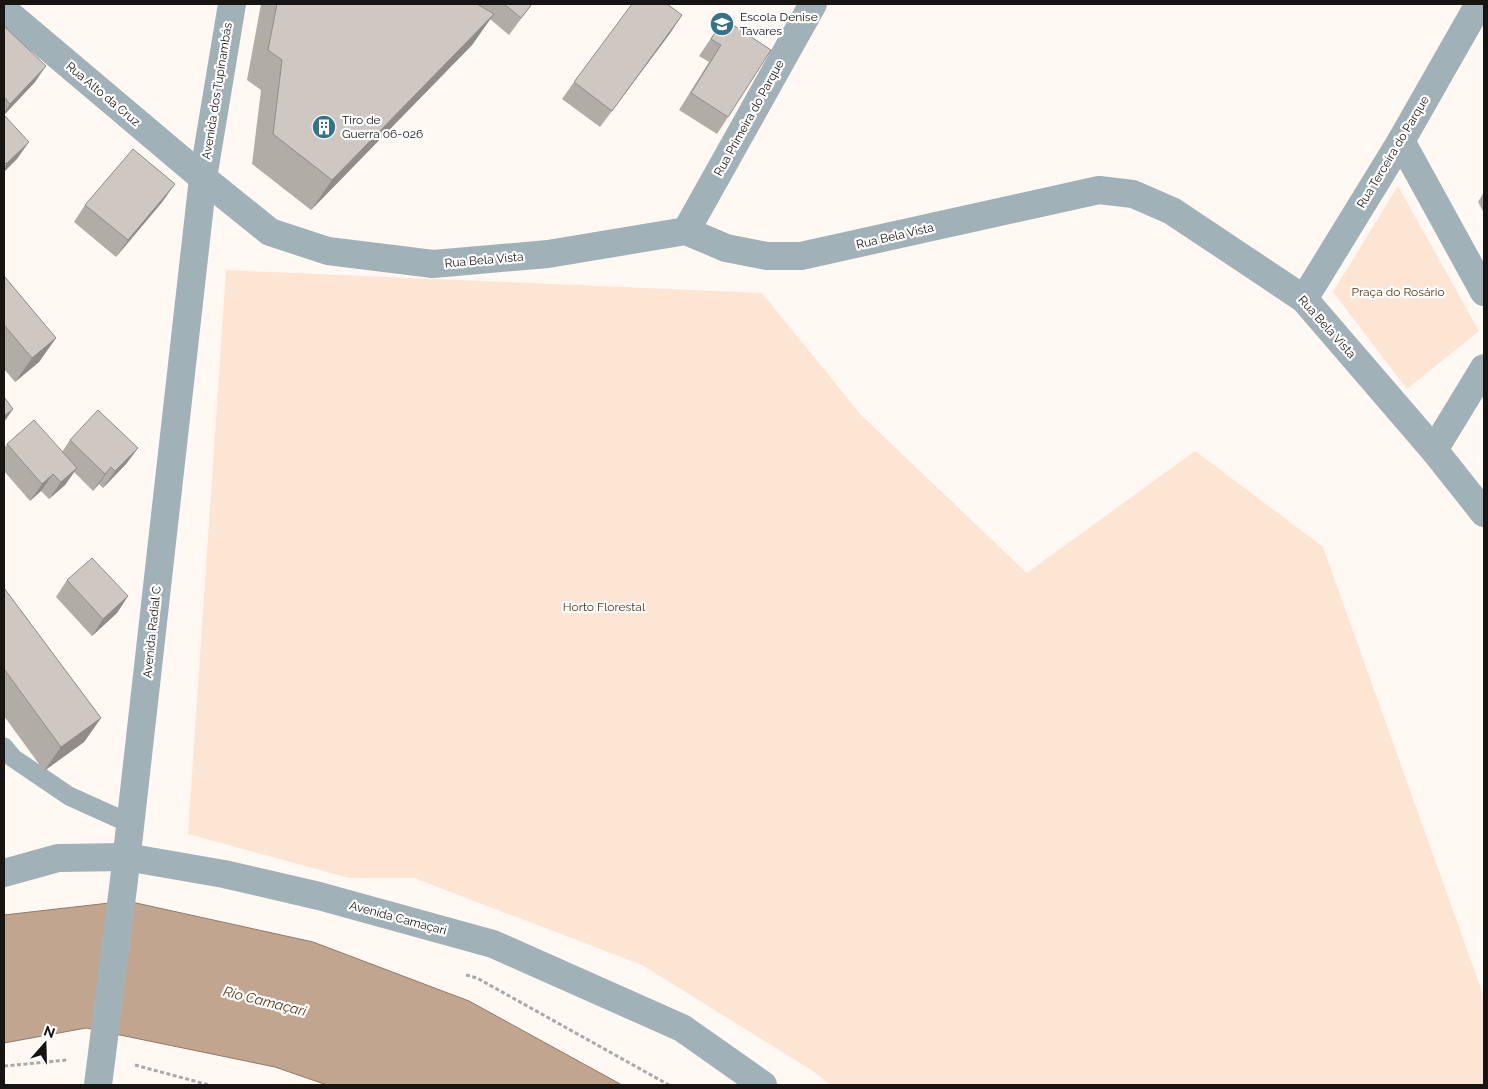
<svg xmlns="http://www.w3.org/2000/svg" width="1488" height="1089" font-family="Raleway,sans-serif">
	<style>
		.green { fill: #fde5d3 }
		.water { fill: #c2a58f; stroke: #8f7a6a }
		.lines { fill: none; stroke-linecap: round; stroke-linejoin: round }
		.path { stroke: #ada8a4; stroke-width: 3; stroke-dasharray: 4 2.5; stroke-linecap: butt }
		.service { stroke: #a0b1b7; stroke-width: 19 }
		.minor { stroke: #a0b1b7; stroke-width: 28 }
		.tertiary { stroke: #a0b1b7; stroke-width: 28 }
		.wall { fill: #b2aca7 }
		.shaded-wall { fill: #918c88 }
		.building { fill: #cfc8c2; stroke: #918c88 }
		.labels { text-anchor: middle; stroke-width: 4.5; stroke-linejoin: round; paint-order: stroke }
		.poi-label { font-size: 12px; fill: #171412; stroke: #fff; text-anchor: start }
		.street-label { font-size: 12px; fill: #171412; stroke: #fff }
		.park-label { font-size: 12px; fill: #59310c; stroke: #fff }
		.water-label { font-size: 14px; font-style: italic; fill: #5e3612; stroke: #fff }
	</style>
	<rect width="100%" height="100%" fill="#fff8f3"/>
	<g class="green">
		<path d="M 1398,186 L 1479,331 L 1407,389 L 1333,292 Z"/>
		<path d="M 226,270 L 762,293 L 861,415 L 1027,573 L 1195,451 L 1323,547 L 1484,997 L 1484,1085 L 830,1085 L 813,1071 L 642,965 L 414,878 L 349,878 L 188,834 Z"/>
	</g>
	<path class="water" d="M 127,901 L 313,942 L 469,1001 L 622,1085 L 327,1085 L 275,1067 L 86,1028 L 4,1043 L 4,915 Z"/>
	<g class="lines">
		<g class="path">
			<path d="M 466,975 L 477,978 L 669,1085"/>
			<path d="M 135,1065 L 209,1085"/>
			<path d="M 4,1066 L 67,1060"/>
		</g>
		<path class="service" d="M 4,747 L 13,758 L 69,796 L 131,824"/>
		<g class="minor">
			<path d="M 4,10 L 203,178 L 270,232 L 328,251 L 433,264 L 548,254 L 686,231 L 726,248 L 767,256 L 801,256 L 1099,190 L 1133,194 L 1172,211 L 1304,299 L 1434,450 L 1484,513"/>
			<path d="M 1401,141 L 1484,292"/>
			<path d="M 686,231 L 813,4"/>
			<path d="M 1304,299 L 1401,141 L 1479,4"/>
			<path d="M 1434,450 L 1484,368"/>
		</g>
		<g class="tertiary">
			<path d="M 4,873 L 58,858 L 126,857 L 224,874 L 319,896 L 493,944 L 682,1028 L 763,1085"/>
			<path d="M 98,1085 L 124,880 L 203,178 L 232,4"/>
		</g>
	</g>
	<g class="wall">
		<path d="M 261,4 L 532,4 L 509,35 L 490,19 L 472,45 L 311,210 L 252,164 L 261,90 L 247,80 Z"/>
		<path d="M 724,19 L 728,117 L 717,134 L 679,110 L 709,62 L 699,56 Z"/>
		<path d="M 4,29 L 35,82 L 4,115 Z"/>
		<path d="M 671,32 L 600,127 L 562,99 L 574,82 Z"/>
		<path d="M 1484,192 L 1484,213 L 1478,202 Z"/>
		<path d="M 163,201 L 116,257 L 74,222 L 85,205 Z"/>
		<path d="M 4,276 L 56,338 L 39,362 L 15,382 L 4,369 Z"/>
		<path d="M 70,440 L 138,448 L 126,464 L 103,488 L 99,484 L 93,491 L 74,472 L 65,485 L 49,499 L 41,491 L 30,501 L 4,471 L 4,449 L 7,444 L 62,452 Z"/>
		<path d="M 67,580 L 128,596 L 117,613 L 92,636 L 56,597 Z"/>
		<path d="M 4,588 L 101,718 L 84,742 L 44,771 L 4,716 Z"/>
	</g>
	<g class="shaded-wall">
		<path d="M 494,14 L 472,45 L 311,210 L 332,180 Z"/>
		<path d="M 682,15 L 671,32 L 600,127 L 612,111 Z"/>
		<path d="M 46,66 L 35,82 L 4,115 L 4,113 L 10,104 Z"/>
		<path d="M 29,142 L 17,159 L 4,172 L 4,167 L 6,164 Z"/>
		<path d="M 175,184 L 163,201 L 116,257 L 128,240 Z"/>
		<path d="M 56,338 L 39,362 L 15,382 L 32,358 Z"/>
		<path d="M 13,409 L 4,422 L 4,416 Z"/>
		<path d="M 138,448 L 126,464 L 103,488 L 115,471 Z"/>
		<path d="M 111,467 L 99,484 L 93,491 L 105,474 Z"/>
		<path d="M 77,468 L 65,485 L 49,499 L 61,482 Z"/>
		<path d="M 53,474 L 41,491 L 30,501 L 42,484 Z"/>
		<path d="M 128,596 L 117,613 L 92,636 L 103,619 Z"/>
		<path d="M 101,718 L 84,742 L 44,771 L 61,747 Z"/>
	</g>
	<g class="building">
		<path d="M 277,4 L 477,4 L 494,14 L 332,180 L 273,134 L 282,60 L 268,50 Z"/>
		<path d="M 504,4 L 532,4 L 521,18 Z"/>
		<path d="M 632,4 L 667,4 L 682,15 L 612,111 L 574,82 Z"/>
		<path d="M 724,19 L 771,50 L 728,117 L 691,93 L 721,45 L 711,39 Z"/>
		<path d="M 5,27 L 46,66 L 10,104 L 4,97 L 4,29 Z"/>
		<path d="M 4,115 L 29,142 L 6,164 L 4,162 Z"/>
		<path d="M 133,149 L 175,184 L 128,240 L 85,205 Z"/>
		<path d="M 4,276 L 56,338 L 32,358 L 4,325 Z"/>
		<path d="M 4,397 L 13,409 L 4,416 Z"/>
		<path d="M 98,410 L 138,448 L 115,471 L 111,467 L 105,474 L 70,440 Z"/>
		<path d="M 34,420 L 77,468 L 61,482 L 53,474 L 42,484 L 7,444 Z"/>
		<path d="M 92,558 L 128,596 L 103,619 L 67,580 Z"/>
		<path d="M 4,588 L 101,718 L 61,747 L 4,669 Z"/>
	</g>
	<defs>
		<g id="school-disc" transform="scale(1.25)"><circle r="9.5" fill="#357488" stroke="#fff"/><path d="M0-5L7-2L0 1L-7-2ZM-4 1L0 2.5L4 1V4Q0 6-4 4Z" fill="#fff"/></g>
		<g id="building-disc" transform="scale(1.25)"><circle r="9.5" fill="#357488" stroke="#fff"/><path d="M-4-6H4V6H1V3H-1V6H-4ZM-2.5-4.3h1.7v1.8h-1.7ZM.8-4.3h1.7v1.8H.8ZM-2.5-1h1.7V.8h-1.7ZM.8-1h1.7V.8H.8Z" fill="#fff"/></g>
	</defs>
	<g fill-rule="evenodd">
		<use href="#school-disc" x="722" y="24"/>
		<use href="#building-disc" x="324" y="127"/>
	</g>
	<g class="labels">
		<g class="poi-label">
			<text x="740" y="21">Escola Denise<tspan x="740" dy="14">Tavares</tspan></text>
			<text x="342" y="124">Tiro de<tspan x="342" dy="14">Guerra 06-026</tspan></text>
		</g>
		<g class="street-label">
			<text transform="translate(217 91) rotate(-81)" y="4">Avenida dos Tupinambás</text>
			<text transform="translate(103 94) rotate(40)" y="4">Rua Alto da Cruz</text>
			<text transform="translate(749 118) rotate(-61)" y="4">Rua Primeira do Parque</text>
			<text transform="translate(1393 152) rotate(-59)" y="4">Rua Terceira do Parque</text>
			<text transform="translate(895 236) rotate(-13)" y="4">Rua Bela Vista</text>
			<text transform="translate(484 260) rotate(-5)" y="4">Rua Bela Vista</text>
			<text transform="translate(1327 327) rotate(48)" y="4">Rua Bela Vista</text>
			<text transform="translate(152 632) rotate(-84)" y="4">Avenida Radial C</text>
			<text transform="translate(398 918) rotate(15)" y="4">Avenida Camaçari</text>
		</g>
		<g class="park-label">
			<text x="1398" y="296">Praça do Rosário</text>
			<text x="604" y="611">Horto Florestal</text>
		</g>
		<g class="water-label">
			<text transform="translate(265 1001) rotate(14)" y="5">Rio Camaçari</text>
		</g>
	</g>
	<rect width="1488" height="1089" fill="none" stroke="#171412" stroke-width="10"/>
	<g transform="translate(45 1044) rotate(20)" stroke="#ffffff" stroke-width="4" paint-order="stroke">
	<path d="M0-4L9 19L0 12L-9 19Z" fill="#171412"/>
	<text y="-8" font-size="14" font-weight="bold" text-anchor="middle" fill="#171412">N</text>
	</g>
</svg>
